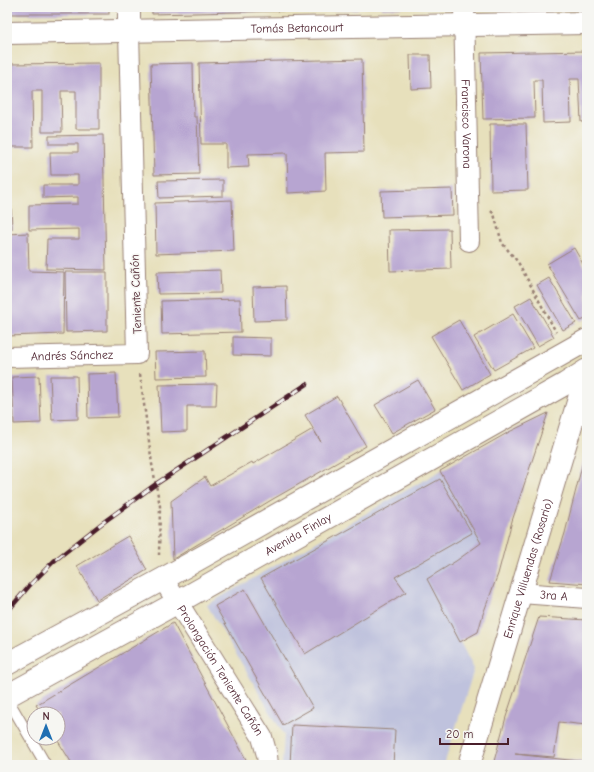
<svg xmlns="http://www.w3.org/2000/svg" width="594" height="772" font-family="'Comic Neue',sans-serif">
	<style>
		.industrial { fill: #bfc2dd }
		.building { fill: #b7a5d1 }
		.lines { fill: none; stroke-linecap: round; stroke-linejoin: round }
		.service-casing { stroke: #988074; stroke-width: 12 }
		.minor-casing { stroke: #988074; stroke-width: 22 }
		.tertiary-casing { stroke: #988074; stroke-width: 24 }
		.primary-casing { stroke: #988074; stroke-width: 24 }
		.path { stroke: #988074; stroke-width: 2.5; stroke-dasharray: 3 3; stroke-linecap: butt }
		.service { stroke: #fff; stroke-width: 10 }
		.minor { stroke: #fff; stroke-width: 20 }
		.tertiary { stroke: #fff; stroke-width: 22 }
		.primary { stroke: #fff; stroke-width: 22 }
		.rail-casing { stroke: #4a1f2b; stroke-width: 4.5 }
		.rail { stroke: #f6f6f2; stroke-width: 3; stroke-dasharray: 9; stroke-linecap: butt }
		.labels { text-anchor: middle; stroke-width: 3; stroke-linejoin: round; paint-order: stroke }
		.street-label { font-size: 12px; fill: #4a1f2b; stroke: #f6f6f2 }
	</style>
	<rect width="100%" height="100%" fill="#f6f6f2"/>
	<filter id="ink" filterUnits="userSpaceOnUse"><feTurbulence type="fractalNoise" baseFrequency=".025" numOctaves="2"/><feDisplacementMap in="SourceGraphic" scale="8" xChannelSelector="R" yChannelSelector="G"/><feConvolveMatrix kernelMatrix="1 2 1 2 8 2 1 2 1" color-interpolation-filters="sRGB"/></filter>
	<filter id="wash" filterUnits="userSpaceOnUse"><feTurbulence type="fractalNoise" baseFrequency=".012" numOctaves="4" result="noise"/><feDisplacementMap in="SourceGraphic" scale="16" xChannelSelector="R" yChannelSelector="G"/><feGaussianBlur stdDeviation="0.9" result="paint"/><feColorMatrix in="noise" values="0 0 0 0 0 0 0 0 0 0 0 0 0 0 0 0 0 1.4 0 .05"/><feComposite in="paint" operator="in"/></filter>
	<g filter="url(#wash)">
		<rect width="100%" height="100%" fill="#e7e0bc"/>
		<path class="industrial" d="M 440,471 L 481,543 L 460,642 L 474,669 L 444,765 L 282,765 L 284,735 L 207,605 Z"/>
		<g id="blocks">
			<g class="building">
				<rect x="7" y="7" width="102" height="7"/>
				<path d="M 152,7 L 283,7 L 283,11 L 152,14 Z"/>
				<path d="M 287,7 L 358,7 L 358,10 L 287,11 Z"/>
				<path d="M 382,7 L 403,7 L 403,8 L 382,9 Z"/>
				<path d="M 587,51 L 587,122 L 581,122 L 579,79 L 570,79 L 571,122 L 543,123 L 542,80 L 534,80 L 535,118 L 483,119 L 481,53 Z"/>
				<path d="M 410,55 L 430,55 L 431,88 L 411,89 Z"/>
				<path d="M 362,59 L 364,152 L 325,153 L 326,191 L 288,193 L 287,153 L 248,154 L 249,167 L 226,168 L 226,144 L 201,144 L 199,63 Z"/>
				<path d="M 99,63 L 99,129 L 76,129 L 76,91 L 61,91 L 62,132 L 42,132 L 42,91 L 32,91 L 33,147 L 9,147 L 7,64 Z"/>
				<path d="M 193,63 L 194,117 L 197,117 L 199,174 L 154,175 L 151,64 Z"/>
				<path d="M 490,124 L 526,124 L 528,190 L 491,191 Z"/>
				<path d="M 103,135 L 106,270 L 46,269 L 47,239 L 79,239 L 79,229 L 29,230 L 29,205 L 78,204 L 78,197 L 43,198 L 43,185 L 78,185 L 78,175 L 51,175 L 50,152 L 78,152 L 78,144 L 49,144 L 49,136 Z"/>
				<path d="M 223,180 L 223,196 L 159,198 L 158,181 Z"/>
				<path d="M 452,189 L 453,215 L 382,217 L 381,191 Z"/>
				<path d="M 232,200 L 234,251 L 156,254 L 155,203 Z"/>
				<path d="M 7,205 L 11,205 L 12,229 L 7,229 Z"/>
				<path d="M 450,229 L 451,269 L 390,271 L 389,230 Z"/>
				<path d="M 28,233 L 29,271 L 64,272 L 63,334 L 7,336 L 7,234 Z"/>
				<path d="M 574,248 L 587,271 L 587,318 L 581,321 L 547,264 Z"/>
				<path d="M 220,270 L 221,293 L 158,294 L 157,272 Z"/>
				<path d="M 65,272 L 107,272 L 107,331 L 66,332 Z"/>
				<path d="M 549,278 L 576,323 L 563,330 L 537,285 Z"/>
				<path d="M 286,286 L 287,320 L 254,321 L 253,287 Z"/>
				<path d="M 531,297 L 554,337 L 538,346 L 515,306 Z"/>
				<path d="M 240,299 L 241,332 L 162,334 L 161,301 Z"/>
				<path d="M 513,314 L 533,348 L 494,370 L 474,337 Z"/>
				<path d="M 459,320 L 490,374 L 463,390 L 431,336 Z"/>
				<path d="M 233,337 L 271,338 L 271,356 L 233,355 Z"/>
				<path d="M 205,351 L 206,377 L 156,378 L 155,352 Z"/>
				<path d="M 116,373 L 118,417 L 88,418 L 87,374 Z"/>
				<path d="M 39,376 L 41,423 L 14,424 L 12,377 Z"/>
				<path d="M 50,376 L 77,376 L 78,419 L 52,420 Z"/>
				<path d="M 418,380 L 435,409 L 392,433 L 375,405 Z"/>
				<path d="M 217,384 L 216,406 L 187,406 L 187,431 L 161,432 L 159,385 Z"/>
				<path d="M 337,396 L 366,446 L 273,499 L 173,559 L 171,501 L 205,477 L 210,486 L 252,462 L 253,464 L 313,429 L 321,442 L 305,415 Z"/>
				<path d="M 548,413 L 512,521 L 498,574 L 483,614 L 478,632 L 460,642 L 427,579 L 456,561 L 481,543 L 440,471 L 509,432 Z"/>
				<path d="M 586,450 L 587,584 L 550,581 L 565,533 Z"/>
				<path d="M 440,479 L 472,533 L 395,577 L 406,592 L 305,654 L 261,578 Z"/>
				<path d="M 128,536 L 147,570 L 97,600 L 77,566 Z"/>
				<path d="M 245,589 L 313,708 L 283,725 L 215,606 Z"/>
				<path d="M 539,617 L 587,620 L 587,695 L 586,725 L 559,722 L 554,757 L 515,754 L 587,762 L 587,765 L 493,765 L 506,717 Z"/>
				<path d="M 173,623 L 249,765 L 73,765 L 56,738 L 58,738 L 58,714 L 42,714 L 36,705 Z"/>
				<path d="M 292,725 L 395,730 L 393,765 L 290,765 Z"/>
			</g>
		</g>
	</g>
	<g filter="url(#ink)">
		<use href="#blocks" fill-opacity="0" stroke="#988074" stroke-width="1"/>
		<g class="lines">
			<g class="service-casing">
				<path id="service" d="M 7,698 L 46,765"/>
			</g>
			<g class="minor-casing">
				<g id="minor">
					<path id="s1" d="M 464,7 L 469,241"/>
					<path id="s2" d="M 7,357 L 137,354 L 129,31"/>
					<path id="s3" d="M 163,579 L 262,737 L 267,755 L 268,765"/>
					<path id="s4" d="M 521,593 L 587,598"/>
				</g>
			</g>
			<g class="tertiary-casing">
				<g id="tertiary">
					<path d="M 129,31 L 129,7"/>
					<path id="s5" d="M 7,33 L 587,23"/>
				</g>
			</g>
			<g class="primary-casing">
				<g id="primary">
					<path d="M 7,664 L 163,579 L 587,340"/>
					<path id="s6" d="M 7,696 L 178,602 L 565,384 L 587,370"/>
					<path id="s7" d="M 469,765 L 587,372"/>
				</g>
			</g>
			<g class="path">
				<path d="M 491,211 L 494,214 L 502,243 L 518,262 L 556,332"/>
				<path d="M 140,374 L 152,464 L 160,506 L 159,555"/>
			</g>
			<use href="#service" class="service"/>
			<use href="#minor" class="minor"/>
			<use href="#tertiary" class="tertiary"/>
			<use href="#primary" class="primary"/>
			<g class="rail-casing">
				<path id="rail" d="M 7,612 L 29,586 L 54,561 L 101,524 L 156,484 L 307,384"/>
			</g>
			<use href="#rail" class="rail"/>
		</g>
	</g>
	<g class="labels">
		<g class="street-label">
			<text dy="4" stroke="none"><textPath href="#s5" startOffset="290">Tomás Betancourt</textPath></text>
			<text dy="4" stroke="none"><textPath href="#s1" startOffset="117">Francisco Varona</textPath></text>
			<text transform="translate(136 294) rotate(-92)" y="4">Teniente Cañón</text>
			<text dy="4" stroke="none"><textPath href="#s2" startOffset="65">Andrés Sánchez</textPath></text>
			<text dy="4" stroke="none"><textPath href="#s6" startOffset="333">Avenida Finlay</textPath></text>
			<text dy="4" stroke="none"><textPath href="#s7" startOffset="205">Enrique Villuendas (Rosario)</textPath></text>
			<text dy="4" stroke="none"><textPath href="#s4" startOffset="33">3ra A</textPath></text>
			<text dy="4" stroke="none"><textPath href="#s3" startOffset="108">Prolongación Teniente Cañón</textPath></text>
		</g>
	</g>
	<rect width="594" height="772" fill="none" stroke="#f6f6f2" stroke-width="24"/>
	<g transform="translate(46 726)"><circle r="19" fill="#f6f6f2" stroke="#b1a0a2"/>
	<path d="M0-3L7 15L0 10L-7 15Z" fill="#1f6fb2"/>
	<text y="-6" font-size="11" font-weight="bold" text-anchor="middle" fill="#4a1f2b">N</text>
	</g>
	<path d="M440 738v6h68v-6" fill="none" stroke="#4a1f2b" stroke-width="2"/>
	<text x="446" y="738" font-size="12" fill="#4a1f2b" stroke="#f6f6f2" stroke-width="3" paint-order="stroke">20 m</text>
</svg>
